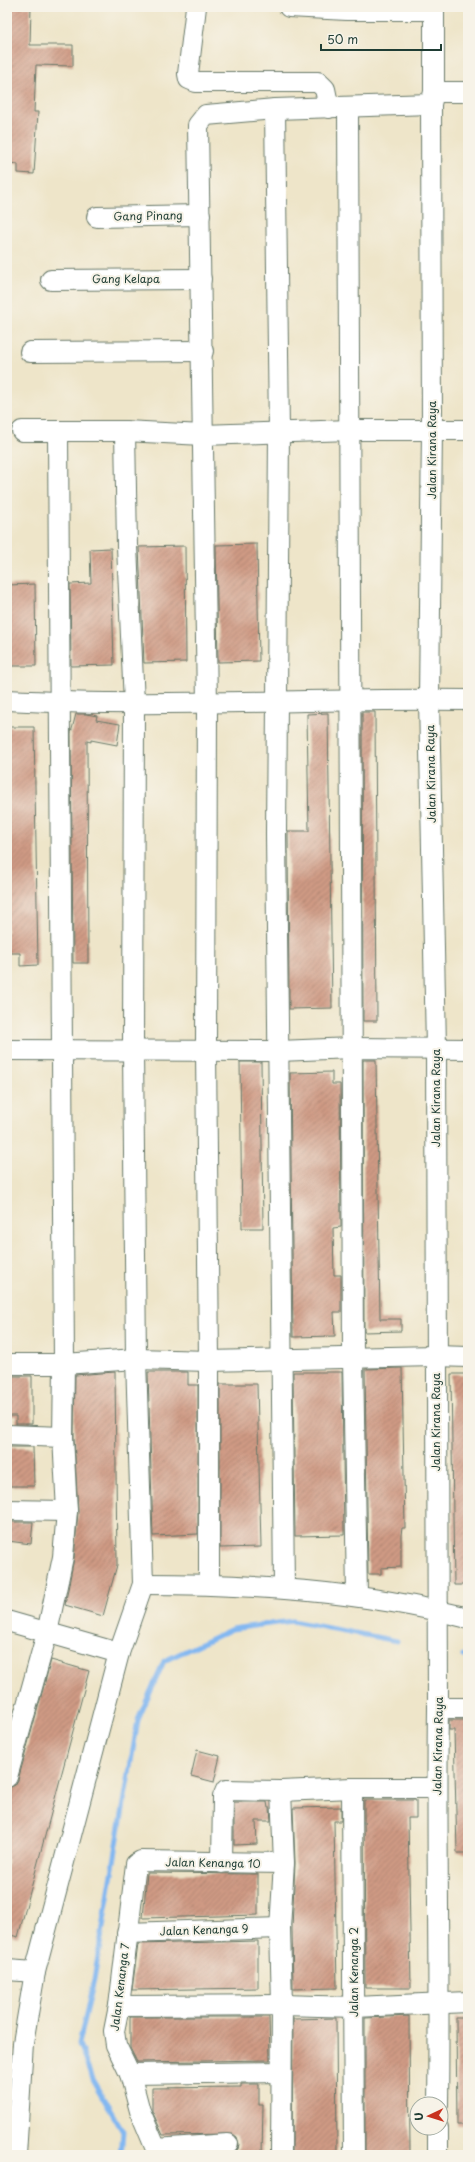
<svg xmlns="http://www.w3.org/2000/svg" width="475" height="2162" font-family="'Playpen Sans',sans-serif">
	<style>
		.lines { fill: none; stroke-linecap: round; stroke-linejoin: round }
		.stream { stroke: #83b8f1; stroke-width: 5 }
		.building { fill: url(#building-hatch) }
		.minor-casing { stroke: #677868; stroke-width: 22 }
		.minor { stroke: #fff; stroke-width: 20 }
		.labels { text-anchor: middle; stroke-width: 4; stroke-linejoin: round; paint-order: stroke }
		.street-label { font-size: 11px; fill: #1f3d34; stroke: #f7f3e8 }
	</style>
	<defs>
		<pattern id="building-hatch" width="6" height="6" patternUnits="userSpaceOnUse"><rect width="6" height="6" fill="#cf9a84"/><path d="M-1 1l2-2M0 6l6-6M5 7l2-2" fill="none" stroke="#a77f6d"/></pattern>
	</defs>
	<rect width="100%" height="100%" fill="#f7f3e8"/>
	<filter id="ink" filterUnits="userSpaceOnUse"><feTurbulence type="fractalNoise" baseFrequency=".025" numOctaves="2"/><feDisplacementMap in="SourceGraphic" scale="8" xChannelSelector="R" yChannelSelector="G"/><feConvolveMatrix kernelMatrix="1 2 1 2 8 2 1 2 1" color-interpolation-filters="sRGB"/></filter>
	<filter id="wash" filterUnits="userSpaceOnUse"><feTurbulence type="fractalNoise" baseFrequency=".012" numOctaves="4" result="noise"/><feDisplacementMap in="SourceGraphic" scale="16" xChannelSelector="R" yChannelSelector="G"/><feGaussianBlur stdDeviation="0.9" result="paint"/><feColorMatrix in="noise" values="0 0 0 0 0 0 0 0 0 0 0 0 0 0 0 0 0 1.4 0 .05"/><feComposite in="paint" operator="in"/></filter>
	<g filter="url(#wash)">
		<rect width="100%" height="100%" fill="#eee5c9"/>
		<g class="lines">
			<g class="stream">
				<path d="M 463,1655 L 468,1657"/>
				<path d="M 121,2155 L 123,2132 L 92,2079 L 79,2044 L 94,1980 L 138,1720 L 164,1661 L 232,1629 L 292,1621 L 397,1641"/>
			</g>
		</g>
		<g id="blocks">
			<g class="building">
				<path d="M 7,7 L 31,7 L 30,45 L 73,45 L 73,66 L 36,65 L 34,112 L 38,112 L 34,174 L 18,173 L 18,164 L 7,163 L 9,74 L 7,74 Z"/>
				<path d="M 257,544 L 259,661 L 218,662 L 216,545 Z"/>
				<path d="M 185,546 L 186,662 L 144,663 L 139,547 Z"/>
				<path d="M 111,548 L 114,665 L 71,666 L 70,584 L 91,583 L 90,549 Z"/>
				<path d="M 35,584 L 36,666 L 7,666 L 7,585 Z"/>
				<path d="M 362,712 L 375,712 L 377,1021 L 363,1021 Z"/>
				<path d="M 328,713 L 332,1008 L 289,1009 L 288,831 L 309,831 L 307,714 Z"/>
				<path d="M 76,714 L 86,714 L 97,716 L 96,720 L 120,724 L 117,745 L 91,740 L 91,742 L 87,741 L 88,963 L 73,963 L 71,733 Z"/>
				<path d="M 7,727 L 34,727 L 38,965 L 20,966 L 20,953 L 7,953 Z"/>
				<path d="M 363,1060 L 376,1060 L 380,1319 L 401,1319 L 401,1331 L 364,1332 Z"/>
				<path d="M 240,1062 L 261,1062 L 263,1228 L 242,1228 Z"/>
				<path d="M 332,1072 L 332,1084 L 340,1084 L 341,1227 L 333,1228 L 334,1275 L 341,1275 L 341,1312 L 334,1312 L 335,1336 L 293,1337 L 290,1073 Z"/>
				<path d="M 402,1368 L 405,1528 L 402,1528 L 401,1535 L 401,1567 L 381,1568 L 381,1574 L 368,1574 L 365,1369 Z"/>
				<path d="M 115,1372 L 117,1565 L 103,1616 L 65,1605 L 74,1558 L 78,1512 L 74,1437 L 75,1375 Z"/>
				<path d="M 148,1372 L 188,1372 L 188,1385 L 198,1385 L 198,1534 L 153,1536 Z"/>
				<path d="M 293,1372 L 342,1372 L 344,1535 L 295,1536 Z"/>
				<path d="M 451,1374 L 468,1374 L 468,1585 L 454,1585 Z"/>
				<path d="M 7,1376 L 32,1376 L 32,1424 L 16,1424 L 16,1416 L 7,1416 Z"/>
				<path d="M 220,1384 L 257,1384 L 261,1547 L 220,1548 Z"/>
				<path d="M 7,1447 L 33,1447 L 34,1486 L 7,1486 Z"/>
				<path d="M 10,1522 L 33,1522 L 31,1544 L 8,1541 Z"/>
				<path d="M 51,1660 L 89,1671 L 18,1937 L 7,1934 L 7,1797 L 9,1788 L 15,1785 L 18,1780 Z"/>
				<path d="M 449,1720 L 468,1720 L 468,1853 L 457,1853 L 454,1730 L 449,1730 Z"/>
				<path d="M 197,1750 L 220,1756 L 214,1782 L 191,1776 Z"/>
				<path d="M 364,1800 L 416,1800 L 416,1818 L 408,1818 L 411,1988 L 365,1988 Z"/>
				<path d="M 234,1802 L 267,1802 L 268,1808 L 270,1808 L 271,1821 L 256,1821 L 257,1844 L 234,1845 Z"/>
				<path d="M 341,1807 L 341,1821 L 334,1821 L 337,1988 L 293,1989 L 292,1928 L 295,1863 L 293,1808 Z"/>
				<path d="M 147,1873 L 258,1874 L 258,1915 L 143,1918 Z"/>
				<path d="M 258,1941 L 258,1988 L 132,1990 L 138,1944 Z"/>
				<path d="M 409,2016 L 410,2155 L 365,2155 L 365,2018 Z"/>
				<path d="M 130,2017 L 269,2017 L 270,2060 L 137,2062 L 130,2048 Z"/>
				<path d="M 336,2018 L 337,2155 L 292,2155 L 293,2019 Z"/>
				<path d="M 456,2018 L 468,2018 L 468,2125 L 457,2125 Z"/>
				<path d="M 241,2084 L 259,2084 L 259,2105 L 263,2105 L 262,2155 L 230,2155 L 238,2149 L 239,2144 L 237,2137 L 233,2134 L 163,2135 L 152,2111 L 152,2088 L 241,2087 Z"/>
			</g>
		</g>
	</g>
	<g filter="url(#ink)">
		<use href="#blocks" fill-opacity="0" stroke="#677868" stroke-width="1"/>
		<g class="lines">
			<g class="minor-casing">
				<g id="minor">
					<path d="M 196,7 L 188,74 L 189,79 L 196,82 L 318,82 L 325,89 L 329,108"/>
					<path d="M 289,7 L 347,10 L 434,10"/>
					<path d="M 434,7 L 434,92 L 431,104 L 432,429 L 429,699 L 436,1048 L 438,1708 C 436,1840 440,1972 438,2104"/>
					<path d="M 434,92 L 468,92"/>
					<path d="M 348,108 L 353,1358 L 357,1596"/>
					<path d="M 275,109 L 279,432 L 276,834 L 284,1588"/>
					<path d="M 97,217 L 200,215"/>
					<path d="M 51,280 L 201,279"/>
					<path d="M 30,352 L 203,351"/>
					<path d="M 22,431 L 125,431 L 203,435 L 350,430 L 468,430"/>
					<path d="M 7,700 C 161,708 314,698 468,700"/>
					<path d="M 7,1050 L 279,1051 L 352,1048 L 468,1049"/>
					<path d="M 7,1364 L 64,1364 L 136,1359 L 209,1361 L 436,1356 L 468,1357"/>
					<path d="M 7,1435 L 63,1437"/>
					<path d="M 7,1510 L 67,1511"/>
					<path d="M 143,1584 C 253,1584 361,1591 468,1618"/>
					<path d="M 209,1584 L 209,1361 L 206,1050 L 207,704 L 198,125 L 206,115 L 275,109 L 431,104"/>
					<path d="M 7,1621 L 119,1653"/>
					<path d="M 438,1708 L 468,1708"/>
					<path d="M 7,1777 L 47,1633 L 63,1557 L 67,1511 L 63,1437 L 64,1364 L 58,431"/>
					<path d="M 352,1788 L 354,2155"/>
					<path d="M 222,1863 L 223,1797 L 226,1790 L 281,1791 L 352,1788 L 437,1788"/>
					<path d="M 127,1933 L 280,1928"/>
					<path d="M 7,1970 L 35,1972"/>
					<path d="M 119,2006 L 282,2005 L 355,2007 L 468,2002"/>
					<path d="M 130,2074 L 281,2072"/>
					<path d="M 156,2149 L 228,2144"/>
					<path d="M 16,2155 L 23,2043 L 35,1972 L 119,1653 L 143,1584 L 136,1359 L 133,1049 L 134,704 L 127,546 L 125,431"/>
					<path d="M 156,2155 L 156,2149 L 140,2111 L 130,2074 L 116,2045 L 114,2031 L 119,2006 L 136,1864 L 141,1861 L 284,1863"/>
					<path d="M 281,2155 L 282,2005 L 280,1928 L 284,1863 L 281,1791"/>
					<path d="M 438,2155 L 438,2128"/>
				</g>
			</g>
			<use href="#minor" class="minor"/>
		</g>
	</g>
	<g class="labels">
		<g class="street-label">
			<text transform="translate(148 216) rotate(-1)" y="4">Gang Pinang</text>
			<text x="126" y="283">Gang Kelapa</text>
			<text transform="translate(432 450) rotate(-90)" y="4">Jalan Kirana Raya</text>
			<text transform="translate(431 774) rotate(-91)" y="4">Jalan Kirana Raya</text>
			<text transform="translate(436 1098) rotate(-90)" y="4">Jalan Kirana Raya</text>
			<text transform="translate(436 1422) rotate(-90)" y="4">Jalan Kirana Raya</text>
			<text transform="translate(438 1746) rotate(-89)" y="4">Jalan Kirana Raya</text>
			<text transform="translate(213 1863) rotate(1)" y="4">Jalan Kenanga 10</text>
			<text transform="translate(204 1930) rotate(-2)" y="4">Jalan Kenanga 9</text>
			<text transform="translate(354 1972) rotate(-90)" y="4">Jalan Kenanga 2</text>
			<text transform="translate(120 1987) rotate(-83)" y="4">Jalan Kenanga 7</text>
		</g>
	</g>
	<rect width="475" height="2162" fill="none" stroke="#f7f3e8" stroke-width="24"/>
	<g transform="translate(429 2116) rotate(266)"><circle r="19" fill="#f7f3e8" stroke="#a1aaa0"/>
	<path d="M0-3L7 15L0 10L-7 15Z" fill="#c8321e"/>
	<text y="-6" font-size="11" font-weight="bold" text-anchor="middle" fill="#1f3d34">U</text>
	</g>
	<path d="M321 44v6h120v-6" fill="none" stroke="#1f3d34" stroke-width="2"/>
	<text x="327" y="44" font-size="12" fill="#1f3d34" stroke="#f7f3e8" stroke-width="3" paint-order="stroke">50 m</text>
</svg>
